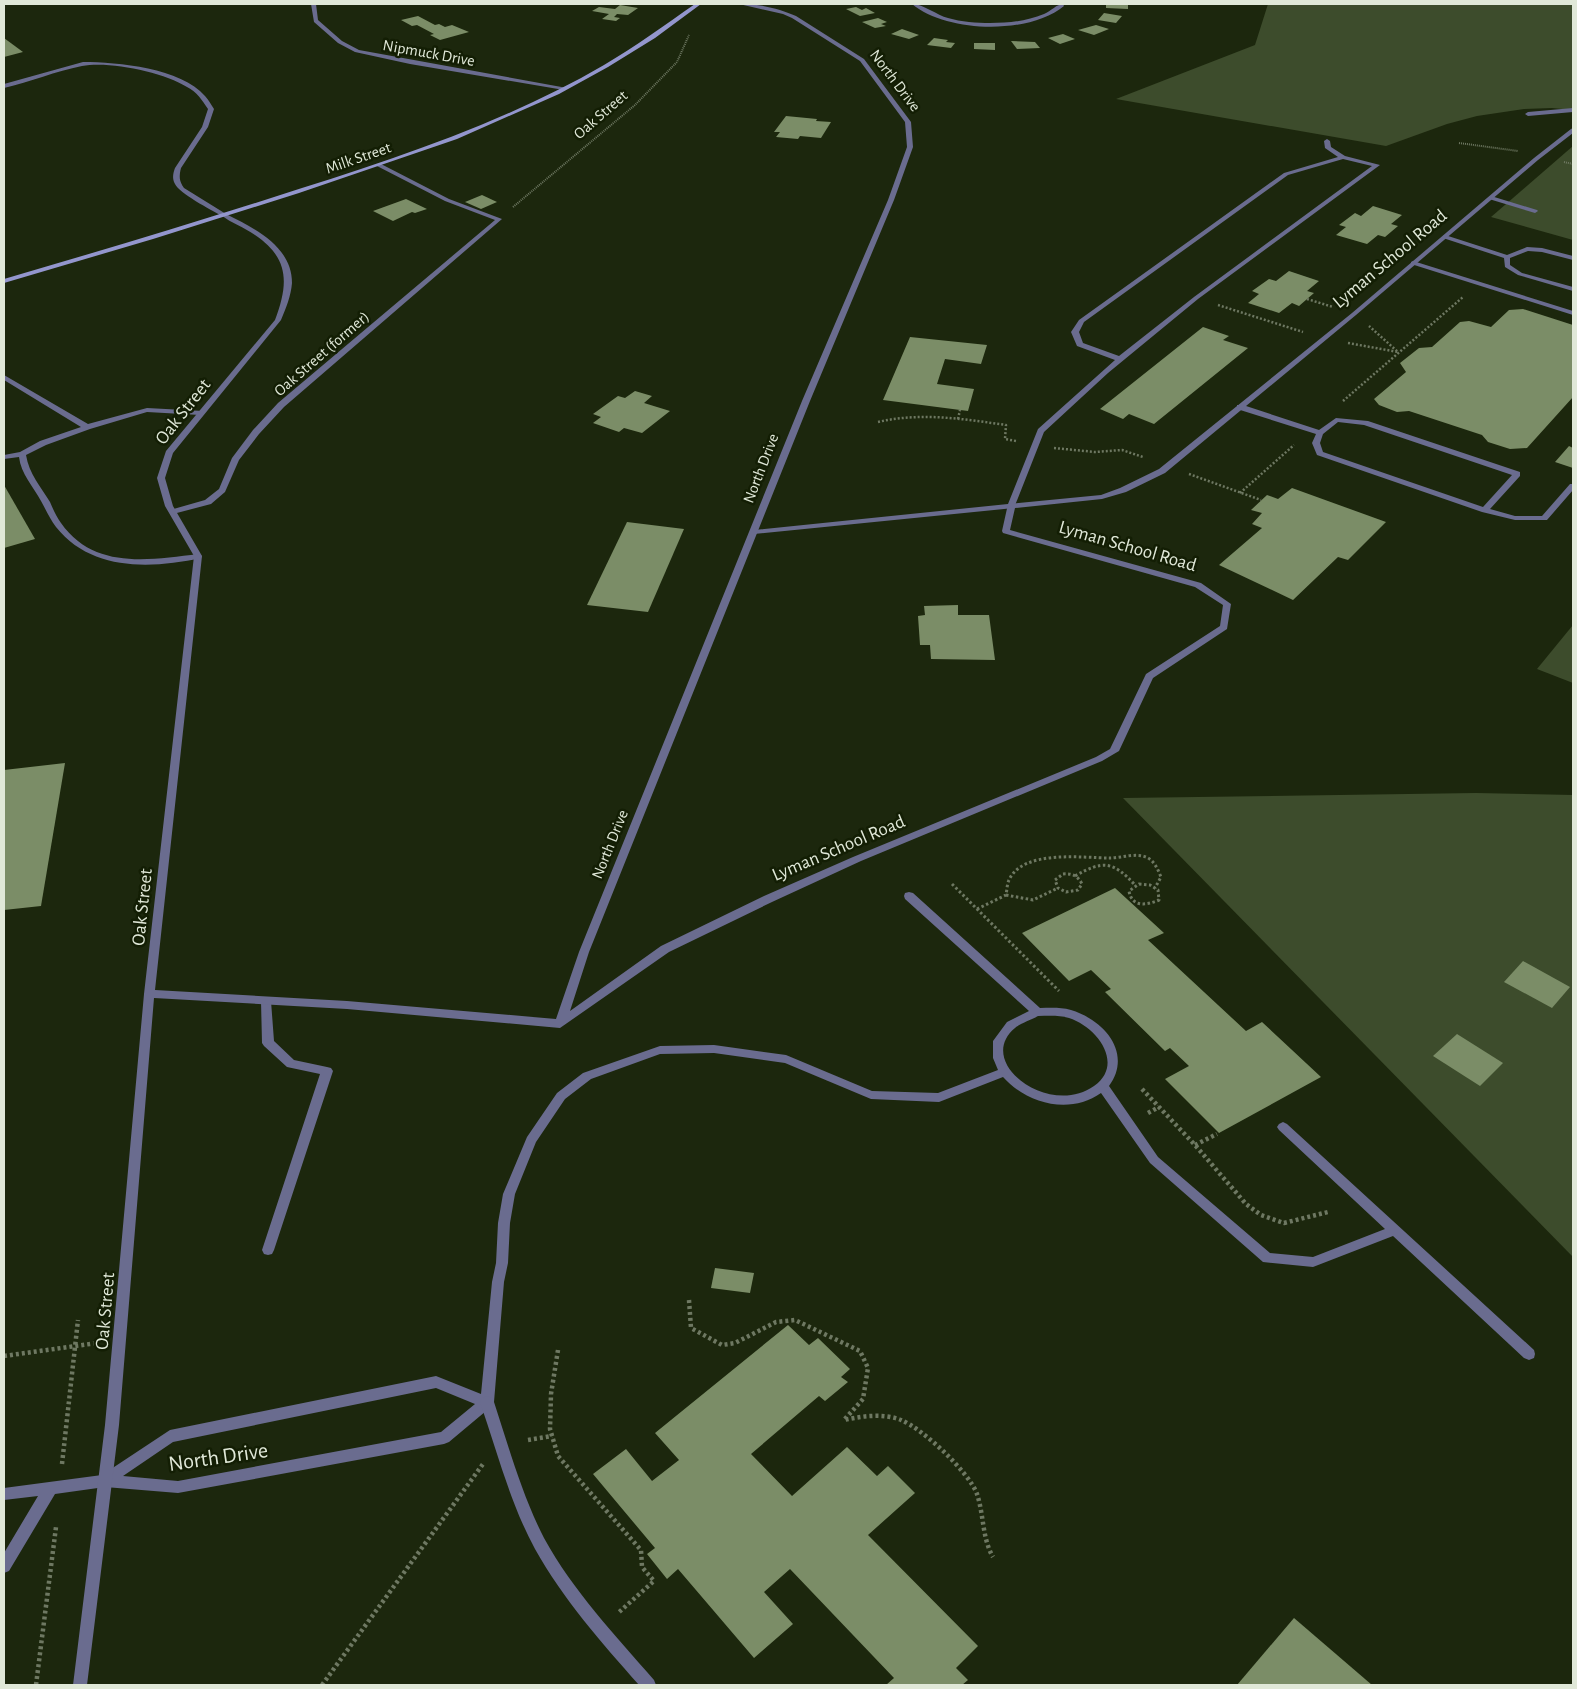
<svg xmlns="http://www.w3.org/2000/svg" width="1577" height="1689" font-family="'Alegreya Sans',sans-serif">
	<style>
		.green { fill: #3d4c2c }
		.building { fill: #7b8d67 }
		.lines { fill: none; stroke-linecap: round; stroke-linejoin: round }
		.path-far3 { stroke: #6e7862; stroke-width: 2; stroke-dasharray: 1 1; stroke-linecap: butt }
		.path-far2 { stroke: #6e7862; stroke-width: 2.5; stroke-dasharray: 2 2; stroke-linecap: butt }
		.path-far1 { stroke: #6e7862; stroke-width: 3; stroke-dasharray: 2.5 2.5; stroke-linecap: butt }
		.path { stroke: #6e7862; stroke-width: 4.5; stroke-dasharray: 3 3; stroke-linecap: butt }
		.lane { fill: #6a6c8f; fill-rule: evenodd }
		.street { fill: #6a6c8f; fill-rule: evenodd }
		.secondary { fill: #9396cd; fill-rule: evenodd }
		.labels { text-anchor: middle; stroke-width: 5; stroke-linejoin: round; paint-order: stroke }
		.far-street-label { font-size: 16px; fill: #e0e8d8; stroke: #131e04 }
		.street-label { font-size: 19px; fill: #e0e8d8; stroke: #131e04 }
		.near-street-label { font-size: 22px; fill: #e0e8d8; stroke: #131e04 }
	</style>
	<rect width="100%" height="100%" fill="#1c270d"/>
	<g class="green">
		<path d="M 1268,4 L 1573,4 L 1573,110 L 1552,108 L 1524,109 L 1477,116 L 1447,124 L 1386,146 L 1116,99 L 1255,45 Z"/>
		<path d="M 1573,146 L 1573,240 L 1491,217 Z"/>
		<path d="M 1573,625 L 1573,683 L 1537,669 Z"/>
		<path d="M 1476,793 L 1573,795 L 1573,1257 L 1123,798 Z"/>
	</g>
	<g class="building">
		<path d="M 1106,4 L 1128,4 L 1128,9 L 1106,8 Z"/>
		<path d="M 620,5 L 638,8 L 628,15 L 617,14 L 614,17 L 620,18 L 616,21 L 602,19 L 609,14 L 592,11 L 599,7 L 615,9 Z"/>
		<path d="M 856,7 L 862,10 L 866,8 L 875,13 L 860,16 L 846,9 Z"/>
		<path d="M 1104,13 L 1122,16 L 1116,23 L 1098,20 Z"/>
		<path d="M 418,16 L 435,25 L 439,24 L 445,27 L 452,25 L 469,32 L 440,40 L 430,35 L 434,34 L 417,25 L 412,26 L 401,20 Z"/>
		<path d="M 878,18 L 887,22 L 881,24 L 886,26 L 875,28 L 862,22 Z"/>
		<path d="M 1096,25 L 1109,29 L 1094,35 L 1078,30 Z"/>
		<path d="M 902,29 L 919,35 L 909,39 L 891,34 Z"/>
		<path d="M 1063,34 L 1075,39 L 1060,44 L 1048,38 Z"/>
		<path d="M 4,38 L 23,52 L 4,57 Z"/>
		<path d="M 934,38 L 948,40 L 946,42 L 955,43 L 951,48 L 927,45 Z"/>
		<path d="M 1011,41 L 1035,42 L 1040,48 L 1017,49 Z"/>
		<path d="M 974,43 L 995,43 L 995,50 L 974,49 Z"/>
		<path d="M 786,116 L 817,119 L 816,121 L 831,122 L 821,138 L 800,136 L 798,139 L 776,137 L 780,132 L 774,132 Z"/>
		<path d="M 482,195 L 497,202 L 481,209 L 465,202 Z"/>
		<path d="M 406,199 L 427,209 L 415,213 L 412,212 L 393,221 L 373,211 Z"/>
		<path d="M 1373,206 L 1402,215 L 1391,224 L 1398,226 L 1385,237 L 1378,235 L 1367,244 L 1336,235 L 1346,227 L 1339,225 L 1355,213 L 1361,216 Z"/>
		<path d="M 1289,271 L 1319,281 L 1307,291 L 1314,293 L 1299,306 L 1292,303 L 1279,313 L 1248,303 L 1259,294 L 1252,291 L 1269,279 L 1276,281 Z"/>
		<path d="M 1523,309 L 1573,325 L 1573,397 L 1527,448 L 1510,449 L 1488,442 L 1482,435 L 1409,411 L 1397,412 L 1379,405 L 1374,399 L 1406,372 L 1400,363 L 1419,348 L 1432,347 L 1460,322 L 1469,321 L 1491,327 L 1509,310 Z"/>
		<path d="M 1203,327 L 1229,336 L 1223,340 L 1248,348 L 1154,424 L 1129,414 L 1123,419 L 1100,409 Z"/>
		<path d="M 910,337 L 987,345 L 981,364 L 945,359 L 937,384 L 974,389 L 968,411 L 883,400 Z"/>
		<path d="M 635,391 L 652,396 L 644,403 L 670,411 L 642,433 L 624,428 L 619,432 L 593,423 L 601,417 L 593,414 L 618,396 L 625,398 Z"/>
		<path d="M 1569,446 L 1573,448 L 1573,468 L 1555,462 Z"/>
		<path d="M 4,485 L 35,539 L 4,548 Z"/>
		<path d="M 1292,488 L 1386,522 L 1348,560 L 1338,557 L 1293,600 L 1219,565 L 1262,528 L 1252,524 L 1262,513 L 1251,510 L 1267,495 L 1278,499 Z"/>
		<path d="M 627,522 L 684,529 L 648,612 L 587,605 Z"/>
		<path d="M 958,605 L 958,615 L 989,615 L 995,660 L 931,659 L 930,645 L 920,645 L 918,616 L 925,615 L 924,606 Z"/>
		<path d="M 65,763 L 41,906 L 4,910 L 4,770 Z"/>
		<path d="M 1115,888 L 1164,933 L 1148,940 L 1246,1031 L 1262,1022 L 1321,1077 L 1219,1133 L 1165,1079 L 1189,1066 L 1170,1048 L 1165,1051 L 1105,992 L 1111,989 L 1091,970 L 1069,981 L 1022,933 Z"/>
		<path d="M 1523,961 L 1570,987 L 1552,1008 L 1504,982 Z"/>
		<path d="M 1457,1034 L 1503,1063 L 1480,1086 L 1433,1056 Z"/>
		<path d="M 715,1268 L 754,1273 L 750,1293 L 711,1288 Z"/>
		<path d="M 788,1325 L 809,1345 L 818,1338 L 850,1369 L 841,1377 L 848,1382 L 825,1401 L 819,1396 L 751,1454 L 792,1496 L 847,1447 L 877,1476 L 888,1466 L 915,1493 L 868,1535 L 978,1646 L 956,1668 L 968,1680 L 962,1685 L 886,1685 L 894,1678 L 790,1569 L 764,1592 L 793,1624 L 754,1658 L 678,1569 L 667,1579 L 647,1554 L 655,1548 L 593,1474 L 626,1449 L 652,1481 L 679,1460 L 655,1433 Z"/>
		<path d="M 1294,1618 L 1372,1685 L 1237,1685 Z"/>
	</g>
	<g class="lines">
		<g class="path-far3">
			<path d="M 1459,143 L 1518,151"/>
			<path d="M 1564,162 L 1573,164"/>
			<path d="M 513,207 L 635,105 L 677,62 L 689,35"/>
		</g>
		<g class="path-far2">
			<path d="M 1307,299 L 1333,307"/>
			<path d="M 1218,305 L 1303,332"/>
			<path d="M 1348,343 L 1398,352 L 1369,326"/>
			<path d="M 1343,401 L 1463,297"/>
			<path d="M 958,419 L 960,410"/>
			<path d="M 878,422 C 921,412 963,419 1006,425 L 1005,439 L 1016,441"/>
			<path d="M 1054,448 L 1095,452 L 1122,450 L 1143,457"/>
			<path d="M 1189,474 L 1261,500"/>
			<path d="M 1240,493 L 1294,445"/>
		</g>
		<g class="path-far1">
			<path d="M 1063,874 C 1072,873 1078,876 1082,884 L 1078,890 L 1066,892 L 1058,888 L 1055,880 Z"/>
			<path d="M 1075,876 C 1103,860 1113,861 1135,885"/>
			<path d="M 952,884 L 1059,991"/>
			<path d="M 1139,884 L 1150,885 L 1158,890 L 1159,900 C 1147,905 1132,908 1129,891 Z"/>
			<path d="M 1006,895 L 1033,900 L 1058,888"/>
			<path d="M 977,909 L 1006,895 C 1007,890 1007,884 1009,880 C 1023,849 1083,858 1110,858 C 1122,858 1137,852 1148,858 C 1155,862 1158,870 1161,877 L 1155,888"/>
		</g>
		<g class="path">
			<path d="M 1142,1089 L 1195,1145 L 1246,1204 L 1261,1215 L 1284,1223 L 1328,1212"/>
			<path d="M 1148,1113 L 1159,1107"/>
			<path d="M 1195,1145 L 1217,1134"/>
			<path d="M 689,1300 L 691,1328 L 722,1345 L 735,1343 L 776,1322 L 795,1320 L 860,1351 L 868,1368 L 863,1399 L 844,1420 C 862,1416 884,1413 901,1420 C 923,1429 969,1472 977,1494 C 984,1515 982,1538 993,1557"/>
			<path d="M 558,1350 L 551,1394 L 550,1429 L 558,1456 L 641,1550 L 642,1567 L 654,1581 L 618,1613"/>
			<path d="M 4,1356 L 97,1343"/>
			<path d="M 528,1440 L 552,1436"/>
			<path d="M 62,1464 L 78,1320"/>
			<path d="M 36,1685 L 56,1527"/>
			<path d="M 322,1685 L 483,1464"/>
		</g>
		<g class="lane">
			<path d="M 83,62 C 118,62 181,68 205,96 C 209,100 211,105 214,109 L 208,127 L 181,168 C 179,176 179,181 184,188 L 226,214 L 226,216 L 222,216 C 211,210 179,193 175,184 C 172,179 173,173 175,168 L 202,127 L 208,109 C 202,100 197,92 187,87 C 163,72 110,61 82,66 C 56,71 30,82 4,88 L 4,84 Z"/>
			<path d="M 1573,108 L 1573,112 L 1528,116 L 1525,114 L 1528,112 Z"/>
			<path d="M 1327,139 L 1330,141 L 1331,147 L 1345,156 L 1380,165 L 1198,299 L 1108,373 L 1044,432 L 1014,508 L 754,534 L 750,532 L 754,530 L 1008,504 L 1038,429 L 1115,360 L 1077,346 L 1071,332 L 1079,320 L 1284,173 L 1338,157 L 1325,148 L 1324,141 ZM 1343,159 L 1372,166 L 1194,297 L 1119,356 L 1083,343 L 1079,332 L 1084,322 L 1288,175 Z"/>
			<path d="M 377,164 L 381,164 L 449,199 L 502,219 L 284,407 L 259,434 L 239,460 L 225,492 L 211,504 L 173,514 L 170,514 L 170,510 L 205,500 L 219,489 L 232,458 L 253,430 L 278,403 L 495,220 L 445,201 L 377,166 Z"/>
			<path d="M 1491,196 L 1537,210 L 1538,211 L 1535,213 L 1489,199 L 1488,198 Z"/>
			<path d="M 1445,235 L 1507,255 L 1527,247 L 1542,248 L 1573,256 L 1573,260 L 1542,252 L 1528,251 L 1510,258 L 1510,265 L 1522,273 L 1573,287 L 1573,291 L 1518,275 L 1505,267 L 1504,258 L 1443,238 L 1443,236 Z"/>
			<path d="M 1413,261 L 1573,311 L 1573,315 L 1411,264 L 1411,262 Z"/>
			<path d="M 4,375 L 88,424 L 147,408 L 203,411 L 203,415 L 200,415 L 147,412 L 90,429 L 46,445 L 26,455 C 29,474 41,487 50,502 C 53,509 56,516 61,523 C 94,570 149,560 198,554 L 202,556 L 201,558 C 150,569 91,571 56,527 C 50,519 46,510 41,501 C 33,486 21,474 19,457 L 4,459 L 4,455 L 20,452 L 40,441 L 81,427 L 4,380 Z"/>
			<path d="M 1237,405 L 1243,405 L 1319,430 L 1336,418 L 1368,421 L 1520,472 L 1520,476 L 1490,509 L 1515,516 L 1542,516 L 1570,484 L 1573,484 L 1573,490 L 1547,520 L 1515,520 L 1482,512 L 1317,455 L 1312,443 L 1316,434 L 1237,409 ZM 1338,422 L 1364,425 L 1512,475 L 1483,507 L 1323,452 L 1320,443 L 1323,434 Z"/>
			<path d="M 909,892 L 913,893 L 1040,1008 C 1050,1008 1060,1007 1071,1010 C 1104,1020 1133,1053 1109,1086 L 1158,1157 L 1270,1253 L 1313,1257 L 1385,1229 L 1279,1130 L 1277,1127 L 1279,1124 L 1283,1122 L 1287,1124 L 1534,1350 L 1535,1354 L 1534,1358 L 1529,1360 L 1524,1358 L 1393,1236 L 1313,1267 L 1263,1262 L 1150,1163 L 1101,1093 C 1070,1115 1027,1104 1003,1077 L 939,1102 L 871,1099 L 785,1063 L 714,1053 L 660,1054 L 591,1079 L 565,1099 L 536,1142 L 515,1194 L 510,1223 L 508,1263 L 504,1282 L 494,1402 L 492,1406 L 449,1442 L 444,1444 L 178,1493 L 105,1487 L 55,1494 L 9,1571 L 4,1573 L 4,1553 L 38,1496 L 4,1500 L 4,1488 L 102,1475 L 170,1430 L 436,1376 L 481,1394 L 492,1282 L 496,1263 L 498,1223 L 503,1194 L 527,1137 L 557,1093 L 583,1073 L 660,1046 L 714,1045 L 786,1055 L 872,1091 L 938,1093 L 998,1070 L 993,1058 L 993,1041 L 1007,1022 L 1029,1011 L 905,899 L 904,896 L 905,893 ZM 1038,1016 C 1048,1016 1059,1015 1069,1018 C 1097,1027 1125,1064 1094,1086 C 1049,1118 974,1062 1015,1028 C 1021,1023 1031,1020 1038,1016 ZM 436,1388 L 475,1404 L 441,1432 L 178,1481 L 123,1476 L 173,1442 Z"/>
			<path d="M 266,997 L 270,998 L 271,1001 L 274,1041 L 294,1060 L 327,1067 L 331,1068 L 333,1071 L 274,1250 L 272,1254 L 268,1255 L 264,1254 L 262,1250 L 320,1074 L 287,1067 L 264,1046 L 262,1043 L 261,1001 L 262,998 Z"/>
		</g>
		<g class="street">
			<path d="M 311,4 L 316,4 L 318,20 L 342,41 L 359,50 L 567,88 L 564,90 L 410,64 L 355,52 L 338,43 L 314,22 Z"/>
			<path d="M 739,4 C 757,3 780,9 796,16 L 864,59 L 911,122 L 913,147 L 894,200 L 810,401 L 589,952 L 570,1011 L 661,946 L 764,896 L 853,857 L 1096,757 L 1110,749 L 1146,674 L 1220,626 L 1223,605 L 1195,587 L 1003,533 L 1002,531 L 1008,504 L 1101,495 L 1120,488 L 1159,469 L 1352,313 L 1534,158 L 1571,129 L 1573,128 L 1573,133 L 1538,160 L 1356,315 L 1165,473 L 1126,492 L 1102,499 L 1015,508 L 1010,530 L 1201,583 L 1231,604 L 1227,629 L 1153,678 L 1119,751 L 1102,761 L 861,861 L 772,902 L 669,952 L 560,1028 L 347,1009 L 154,998 L 119,1425 L 87,1685 L 73,1685 L 105,1425 L 144,994 L 194,556 L 165,506 L 157,478 L 166,451 L 275,320 C 289,283 289,258 255,235 C 244,227 231,223 221,215 L 226,214 C 254,228 292,246 292,283 C 291,296 286,308 281,320 L 173,453 L 165,478 L 173,506 L 202,556 L 155,990 L 347,1001 L 556,1019 L 579,952 L 802,401 L 888,200 L 907,147 L 905,122 L 860,61 L 792,18 L 783,14 Z"/>
			<path d="M 912,4 C 921,3 937,15 948,18 C 961,22 977,23 990,23 C 1009,23 1027,21 1044,14 C 1051,11 1057,4 1063,4 L 1064,6 C 1029,35 947,33 912,4 Z"/>
			<path d="M 487,1396 L 492,1398 L 494,1402 C 509,1448 522,1495 544,1538 C 573,1591 615,1635 654,1680 L 656,1685 L 639,1685 C 601,1642 563,1599 535,1549 C 510,1503 497,1451 480,1402 L 482,1398 Z"/>
		</g>
		<path class="secondary" d="M 695,4 L 701,4 L 655,38 L 608,67 L 559,94 L 457,139 L 299,193 L 153,239 L 4,283 L 4,279 C 93,253 183,226 271,198 C 385,162 501,125 604,65 C 636,46 665,25 695,4 Z"/>
	</g>
	<g class="labels">
		<g class="far-street-label">
			<text transform="translate(429 52) rotate(10)" y="6">Nipmuck Drive</text>
			<text transform="translate(896 80) rotate(53)" y="6">North Drive</text>
			<text transform="translate(600 114) rotate(-41)" y="6">Oak Street</text>
			<text transform="translate(358 157) rotate(-19)" y="6">Milk Street</text>
			<text transform="translate(321 353) rotate(-41)" y="6">Oak Street (former)</text>
			<text transform="translate(760 468) rotate(-69)" y="6">North Drive</text>
			<text transform="translate(609 844) rotate(-68)" y="6">North Drive</text>
		</g>
		<g class="street-label">
			<text transform="translate(1389 258) rotate(-40)" y="7">Lyman School Road</text>
			<text transform="translate(182 411) rotate(-52)" y="7">Oak Street</text>
			<text transform="translate(1128 545) rotate(16)" y="7">Lyman School Road</text>
			<text transform="translate(838 847) rotate(-23)" y="7">Lyman School Road</text>
			<text transform="translate(141 907) rotate(-84)" y="7">Oak Street</text>
			<text transform="translate(104 1311) rotate(-85)" y="7">Oak Street</text>
		</g>
		<g class="near-street-label">
			<text transform="translate(218 1456) rotate(-8)" y="8">North Drive</text>
		</g>
	</g>
	<rect width="1577" height="1689" fill="none" stroke="#e0e8d8" stroke-width="10"/>
</svg>
